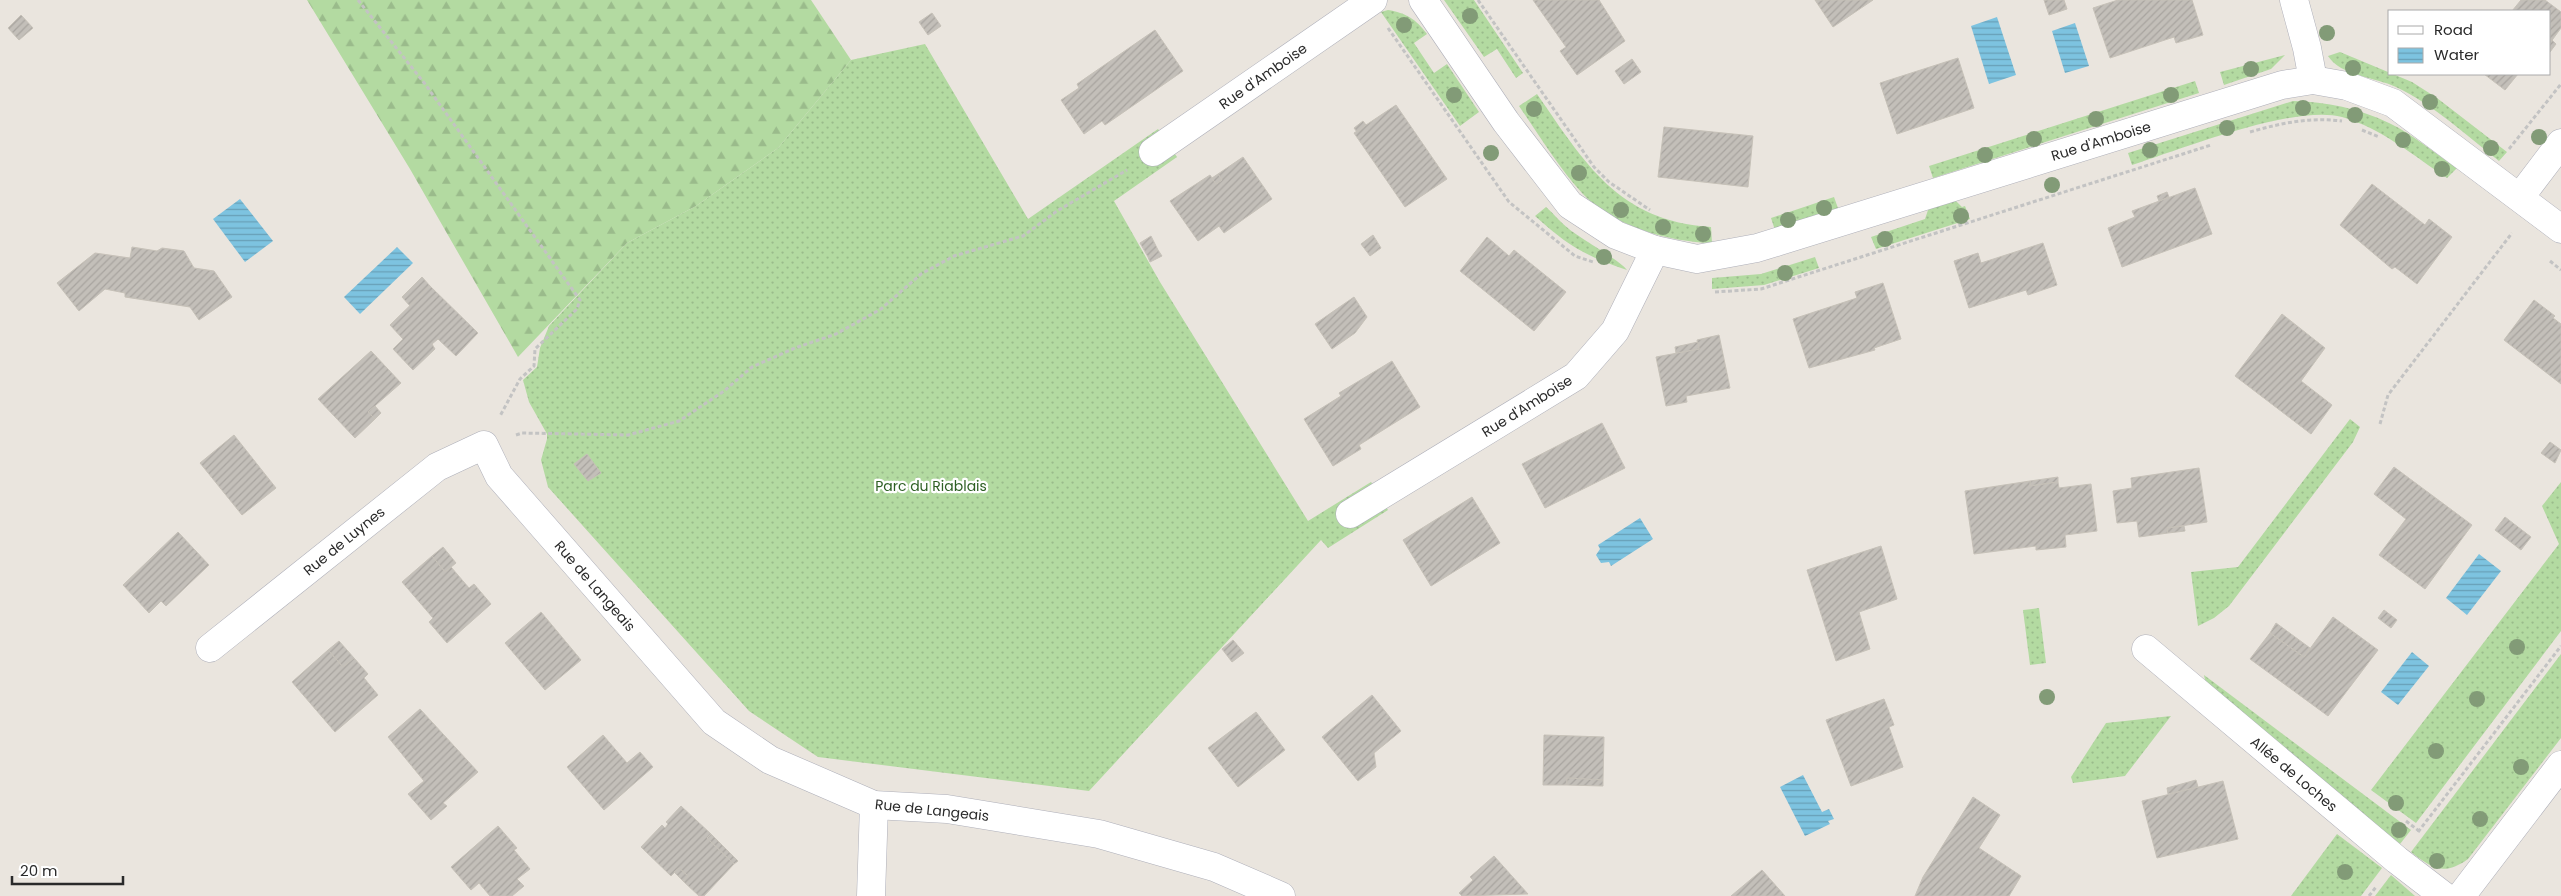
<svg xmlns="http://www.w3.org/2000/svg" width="2561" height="896" font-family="Poppins,sans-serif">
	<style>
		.grass { fill: url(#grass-dots) }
		.forest { fill: url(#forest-firs) }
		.water { fill: url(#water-rules) }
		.building { fill: url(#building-hatch); stroke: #c6c1b8 }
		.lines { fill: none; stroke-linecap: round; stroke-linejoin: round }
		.minor-casing { stroke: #aeafb9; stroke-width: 29 }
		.path { stroke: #c3c3c3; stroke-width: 3; stroke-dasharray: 4 2.5; stroke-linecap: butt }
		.minor { stroke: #fff; stroke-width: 28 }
		.tree { fill: #829b77 }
		.labels { text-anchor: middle; stroke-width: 4.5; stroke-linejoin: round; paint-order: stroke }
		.street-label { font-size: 14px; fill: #2a2a2a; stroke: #fff }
		.park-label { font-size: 14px; fill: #2d5f23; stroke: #fff }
	</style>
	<defs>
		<pattern id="grass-dots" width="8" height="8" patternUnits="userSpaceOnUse" patternTransform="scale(1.25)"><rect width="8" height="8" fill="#b3daa1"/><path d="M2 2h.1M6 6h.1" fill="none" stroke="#9abb8b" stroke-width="1.8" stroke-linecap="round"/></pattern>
		<pattern id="forest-firs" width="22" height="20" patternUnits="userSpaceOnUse" patternTransform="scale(1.25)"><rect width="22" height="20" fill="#b3daa1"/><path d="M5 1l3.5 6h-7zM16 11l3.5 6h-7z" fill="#9abb8b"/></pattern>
		<pattern id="water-rules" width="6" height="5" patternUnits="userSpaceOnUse" patternTransform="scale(1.25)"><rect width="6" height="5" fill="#7dc3e0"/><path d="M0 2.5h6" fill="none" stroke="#679fb6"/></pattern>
		<pattern id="building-hatch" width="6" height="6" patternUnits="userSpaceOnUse" patternTransform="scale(1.25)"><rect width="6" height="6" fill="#c3bfb9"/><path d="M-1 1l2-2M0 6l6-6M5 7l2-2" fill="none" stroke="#a8a49f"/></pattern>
	</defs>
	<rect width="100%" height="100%" fill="#eae5de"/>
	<g class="grass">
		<path d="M 1444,0 L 1474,0 L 1523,73 L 1516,78 L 1497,49 L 1484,57 Z"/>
		<path d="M 1388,10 C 1406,13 1416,19 1427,34 L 1414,43 L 1434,73 L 1447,64 L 1479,112 L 1460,126 L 1381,12 Z"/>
		<path d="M 925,44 L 1028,219 L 1158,129 L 1177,157 L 1114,201 L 1160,282 L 1308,521 L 1371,482 L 1388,510 L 1328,548 L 1321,540 L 1089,791 L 818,757 L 749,711 L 548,487 L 541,460 L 547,439 L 547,434 L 529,402 L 523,380 L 537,367 L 540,348 L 549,326 L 627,243 L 696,206 L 778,148 L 851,60 Z"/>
		<path d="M 2340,52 L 2412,82 L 2437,98 L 2507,152 L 2499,161 C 2466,135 2434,105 2396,87 C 2375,77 2341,76 2328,56 Z"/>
		<path d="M 2285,55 L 2271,69 L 2224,85 L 2220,72 Z"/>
		<path d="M 2195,81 L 2199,93 L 1933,178 L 1929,166 Z"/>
		<path d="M 1537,94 C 1585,163 1618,221 1711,227 L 1712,243 C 1669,242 1612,226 1582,193 C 1558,167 1539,135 1519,106 Z"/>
		<path d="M 2293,101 C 2327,102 2358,108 2389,123 C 2413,134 2435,154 2457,168 L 2447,178 C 2414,156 2381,128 2342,117 C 2294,104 2182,149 2132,165 L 2128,153 Z"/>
		<path d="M 1951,196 L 1962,207 L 1965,206 L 1970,219 L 1876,249 L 1871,237 L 1925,219 L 1931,201 Z"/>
		<path d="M 1834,197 L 1839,211 L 1776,233 L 1771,218 Z"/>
		<path d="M 1546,207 C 1554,214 1561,223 1569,229 C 1580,238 1622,262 1627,270 C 1585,256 1567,245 1535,216 Z"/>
		<path d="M 1815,257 L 1819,268 L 1764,285 L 1712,289 L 1712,278 L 1761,274 Z"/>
		<path d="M 2350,419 L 2360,427 L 2353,442 L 2229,606 L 2214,618 L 2198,626 L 2191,572 L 2238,567 Z"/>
		<path d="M 2561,482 L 2561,631 L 2416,823 L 2371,790 L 2559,544 L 2542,506 Z"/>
		<path d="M 2039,608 L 2046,663 L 2030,665 L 2023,610 Z"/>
		<path d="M 2561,654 L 2561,738 L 2468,859 C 2444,876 2433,869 2411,852 Z"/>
		<path d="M 2204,675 L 2411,830 L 2400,844 L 2222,708 L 2206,685 Z"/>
		<path d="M 2171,716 L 2125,776 L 2073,783 L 2071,777 L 2106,723 Z"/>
		<path d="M 2337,834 L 2382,868 L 2361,896 L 2291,896 Z"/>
		<path d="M 2391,875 L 2415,896 L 2375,896 Z"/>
	</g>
	<path class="forest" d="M 307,0 L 811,0 L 851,60 L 778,148 L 696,206 L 627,243 L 518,357 L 410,169 Z"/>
	<g class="water">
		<path d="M 1997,17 L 2016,75 L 1989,84 L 1971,26 Z"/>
		<path d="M 2075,23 L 2089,66 L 2065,73 L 2052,31 Z"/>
		<path d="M 240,199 L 273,241 L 245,262 L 213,219 Z"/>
		<path d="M 397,247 L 413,263 L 360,314 L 344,297 Z"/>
		<path d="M 1640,518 L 1653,539 L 1611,566 L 1609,562 L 1601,563 L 1596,555 L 1600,549 L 1598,545 Z"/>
		<path d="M 2479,554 L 2501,571 L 2467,615 L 2446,598 Z"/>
		<path d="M 2412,652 L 2429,666 L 2398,705 L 2381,692 Z"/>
		<path d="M 1803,775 L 1822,812 L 1829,809 L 1834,819 L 1828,821 L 1830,824 L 1805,836 L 1780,787 Z"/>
	</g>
	<g class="building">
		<path d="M 1533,0 L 1599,0 L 1625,41 L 1577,75 L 1560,51 L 1566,47 Z"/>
		<path d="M 1815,0 L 1873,0 L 1833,27 Z"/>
		<path d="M 2044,0 L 2064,0 L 2067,9 L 2049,15 Z"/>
		<path d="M 2118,0 L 2192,0 L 2203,35 L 2176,43 L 2174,37 L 2110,58 L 2093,8 Z"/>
		<path d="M 2521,0 L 2545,0 L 2561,12 L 2561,28 L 2550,43 L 2550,11 L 2512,11 Z"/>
		<path d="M 932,13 L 941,26 L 928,35 L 919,22 Z"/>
		<path d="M 21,15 L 33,28 L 19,40 L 8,28 Z"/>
		<path d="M 1155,30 L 1183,71 L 1105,125 L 1102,121 L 1084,134 L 1061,100 L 1079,88 L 1077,84 Z"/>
		<path d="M 2552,40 L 2556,44 L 2550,52 L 2550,43 Z"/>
		<path d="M 1958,58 L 1974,108 L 1897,134 L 1880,83 Z"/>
		<path d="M 1632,59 L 1641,72 L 1624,84 L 1615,71 Z"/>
		<path d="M 2484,74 L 2518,74 L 2505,90 Z"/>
		<path d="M 1396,105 L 1447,179 L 1405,207 L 1354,133 Z"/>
		<path d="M 1363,121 L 1366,125 L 1357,132 L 1354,128 Z"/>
		<path d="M 1664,127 L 1753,136 L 1748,187 L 1658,177 Z"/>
		<path d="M 1243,157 L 1272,199 L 1224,233 L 1219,226 L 1198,241 L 1170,201 L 1210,175 L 1216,184 L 1222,180 L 1218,174 Z"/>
		<path d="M 1218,174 L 1222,180 L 1216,184 L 1212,178 Z"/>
		<path d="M 2372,184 L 2425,225 L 2429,219 L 2452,237 L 2417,284 L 2395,267 L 2392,269 L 2340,225 Z"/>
		<path d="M 2195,188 L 2212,234 L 2122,267 L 2108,228 L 2135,217 L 2132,211 Z"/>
		<path d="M 2167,192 L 2169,197 L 2159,201 L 2157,196 Z"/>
		<path d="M 1373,235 L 1381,248 L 1370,256 L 1361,244 Z"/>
		<path d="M 1151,236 L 1158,250 L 1148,257 L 1140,243 Z"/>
		<path d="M 1487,237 L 1509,256 L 1514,250 L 1566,292 L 1534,331 L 1460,271 Z"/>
		<path d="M 2043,243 L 2057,285 L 2028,295 L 2026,290 L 1969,308 L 1954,261 L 1978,253 L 1981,263 Z"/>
		<path d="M 132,247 L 157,251 L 162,248 L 184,251 L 194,268 L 214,271 L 232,297 L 199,320 L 190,307 L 125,297 L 125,293 L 105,289 L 79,311 L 57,283 L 95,253 L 130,258 Z"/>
		<path d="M 1158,250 L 1162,256 L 1150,262 L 1148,257 Z"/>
		<path d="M 422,277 L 430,286 L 410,306 L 402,297 Z"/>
		<path d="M 1883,283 L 1901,339 L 1874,348 L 1875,350 L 1809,368 L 1793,319 L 1857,298 L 1855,292 Z"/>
		<path d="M 430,286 L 478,333 L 456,356 L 438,339 L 432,344 L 435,349 L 413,370 L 393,349 L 403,339 L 390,325 Z"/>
		<path d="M 1354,297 L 1367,317 L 1355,333 L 1332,349 L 1315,324 Z"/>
		<path d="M 2534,300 L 2555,316 L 2553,318 L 2561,324 L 2561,384 L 2504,340 Z"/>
		<path d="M 2282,314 L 2325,348 L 2301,381 L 2332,405 L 2311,434 L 2235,376 Z"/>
		<path d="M 1719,335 L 1730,388 L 1686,396 L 1687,402 L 1666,406 L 1656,357 L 1699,349 L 1697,340 Z"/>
		<path d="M 1698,342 L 1699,349 L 1676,353 L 1675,347 Z"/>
		<path d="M 371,351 L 401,383 L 368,412 L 375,419 L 355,438 L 318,399 Z"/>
		<path d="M 1392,361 L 1420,407 L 1359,445 L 1361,449 L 1333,466 L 1304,419 L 1341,396 L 1339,393 Z"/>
		<path d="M 375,406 L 381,413 L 375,419 L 368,412 Z"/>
		<path d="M 1602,423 L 1625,468 L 1545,508 L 1522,464 Z"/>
		<path d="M 234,435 L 276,488 L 242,515 L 200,463 Z"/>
		<path d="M 2550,442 L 2561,450 L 2555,463 L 2541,453 Z"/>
		<path d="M 587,454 L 601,473 L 588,481 L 574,464 Z"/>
		<path d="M 2394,467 L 2472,525 L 2425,589 L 2379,555 L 2406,519 L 2374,494 Z"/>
		<path d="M 2199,468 L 2207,522 L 2167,528 L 2168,533 L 2139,537 L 2137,521 L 2117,523 L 2113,491 L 2132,488 L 2131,478 Z"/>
		<path d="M 2058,477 L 2058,482 L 2030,486 L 2030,481 Z"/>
		<path d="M 2030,481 L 2030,486 L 2058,482 L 2059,488 L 2091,484 L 2097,531 L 2065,535 L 2066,547 L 2036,550 L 2036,546 L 1974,554 L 1965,491 Z"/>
		<path d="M 1472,497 L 1500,543 L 1431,586 L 1403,540 Z"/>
		<path d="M 2505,517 L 2531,537 L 2521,550 L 2495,530 Z"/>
		<path d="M 2184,526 L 2185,531 L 2168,533 L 2167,528 Z"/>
		<path d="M 178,532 L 209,565 L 166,606 L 161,601 L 149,613 L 123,585 Z"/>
		<path d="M 1881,546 L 1897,599 L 1859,612 L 1870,649 L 1836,661 L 1807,570 Z"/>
		<path d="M 443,547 L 456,563 L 445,572 L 432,556 Z"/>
		<path d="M 432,556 L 445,572 L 451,567 L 469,588 L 474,584 L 491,604 L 447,643 L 429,622 L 433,618 L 402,582 Z"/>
		<path d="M 2384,610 L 2397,620 L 2391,628 L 2378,618 Z"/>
		<path d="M 541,612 L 581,660 L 545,690 L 505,643 Z"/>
		<path d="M 2333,617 L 2378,650 L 2328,716 L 2250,659 L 2270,633 L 2304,657 Z"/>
		<path d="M 2276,623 L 2310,648 L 2304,657 L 2270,633 Z"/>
		<path d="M 1233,640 L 1244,653 L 1232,662 L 1222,649 Z"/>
		<path d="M 339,641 L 354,658 L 343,667 L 328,650 Z"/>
		<path d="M 328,650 L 343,667 L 354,658 L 368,674 L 364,678 L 378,695 L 335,732 L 292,682 Z"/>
		<path d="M 1372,695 L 1401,731 L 1374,753 L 1376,767 L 1358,781 L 1322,737 Z"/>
		<path d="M 1884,699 L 1894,725 L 1889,727 L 1903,767 L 1851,786 L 1826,720 Z"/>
		<path d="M 420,709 L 478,772 L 443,803 L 447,806 L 431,820 L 408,794 L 424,781 L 388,737 Z"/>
		<path d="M 1256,712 L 1285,750 L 1238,787 L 1208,748 Z"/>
		<path d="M 603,735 L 627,763 L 640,752 L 653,767 L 604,810 L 567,767 Z"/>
		<path d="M 1544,735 L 1604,737 L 1603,780 L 1567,778 L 1567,785 L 1543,785 Z"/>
		<path d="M 1567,778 L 1603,780 L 1603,786 L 1567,785 Z"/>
		<path d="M 2196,780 L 2198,787 L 2168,794 L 2167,788 Z"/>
		<path d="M 2223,781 L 2238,839 L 2157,858 L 2142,801 Z"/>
		<path d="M 1973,797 L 2000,815 L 1979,848 L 2021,876 L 2009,896 L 1915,896 L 1923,877 Z"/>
		<path d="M 681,806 L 711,834 L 707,838 L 734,864 L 704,896 L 699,896 L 683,881 L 688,876 L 679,868 L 671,876 L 641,847 L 662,825 L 665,828 L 668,824 L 666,822 Z"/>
		<path d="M 498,826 L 517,848 L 514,850 L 530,869 L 517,879 L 524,886 L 512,896 L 490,896 L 479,883 L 471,890 L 451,867 Z"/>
		<path d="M 711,834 L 738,861 L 734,864 L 707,838 Z"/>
		<path d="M 1494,856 L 1528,894 L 1462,896 L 1459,893 L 1473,880 L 1470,877 Z"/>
		<path d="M 679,868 L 688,876 L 683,881 L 674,872 Z"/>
		<path d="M 1762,870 L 1785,896 L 1731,896 Z"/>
	</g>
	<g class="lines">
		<g class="minor-casing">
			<g id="minor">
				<path d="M 1423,0 L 1506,122 L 1570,205 L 1616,235 L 1655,250 L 1697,259 L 1757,248 L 2282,85 L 2313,80 L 2347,86 L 2393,103 L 2561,229"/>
				<path d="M 2294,0 L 2307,48 L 2313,80"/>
				<path d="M 1153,152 L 1373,0"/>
				<path d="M 2520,197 L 2561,143"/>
				<path d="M 1350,514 L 1576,376 L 1615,331 L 1655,250"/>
				<path d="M 210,648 L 437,467 L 484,445 L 499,476 L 714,722 L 770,760 L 874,805 L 947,809 L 1099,834 L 1214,867 L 1281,896"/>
				<path d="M 2146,649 L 2397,860 L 2444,896"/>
				<path d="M 871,896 L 874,805"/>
				<path d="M 2461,896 L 2561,765"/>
			</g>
		</g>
		<g class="path">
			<path d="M 358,0 L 425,84 L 580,300 L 577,309 L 535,349 L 534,366 L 520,379 L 500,416"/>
			<path d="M 1478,0 L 1594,167 L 1609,182 L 1650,210"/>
			<path d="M 1388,28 L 1509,202 L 1575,256 L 1593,262"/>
			<path d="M 2362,130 L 2379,137"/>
			<path d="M 2250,132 C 2281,123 2310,117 2342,121"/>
			<path d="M 2509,149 L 2561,84"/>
			<path d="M 2550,261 L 2561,270"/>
			<path d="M 1715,292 L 1761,289 L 2211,145"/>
			<path d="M 2380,424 L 2388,395 L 2512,233"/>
			<path d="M 516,435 L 522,433 L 628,435 L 679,421 L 724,391 L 752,367 L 795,348 L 836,334 L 881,309 L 921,274 L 954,256 L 1023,236 L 1057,211 L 1127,170"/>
			<path d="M 2406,821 L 2419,831"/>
			<path d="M 2418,832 L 2561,646"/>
			<path d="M 2369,896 L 2376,887"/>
		</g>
		<use href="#minor" class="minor"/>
	</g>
	<g class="tree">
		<circle cx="1470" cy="16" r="8"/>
		<circle cx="1404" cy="25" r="8"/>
		<circle cx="2327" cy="33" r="8"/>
		<circle cx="2353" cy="68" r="8"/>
		<circle cx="2251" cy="69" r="8"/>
		<circle cx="1454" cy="95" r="8"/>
		<circle cx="2171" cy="95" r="8"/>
		<circle cx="2430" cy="102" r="8"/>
		<circle cx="2303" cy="108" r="8"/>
		<circle cx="1534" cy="109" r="8"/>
		<circle cx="2355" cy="115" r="8"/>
		<circle cx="2096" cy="119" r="8"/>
		<circle cx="2227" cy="128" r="8"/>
		<circle cx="2539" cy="137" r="8"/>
		<circle cx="2034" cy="139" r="8"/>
		<circle cx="2403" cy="140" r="8"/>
		<circle cx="2491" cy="148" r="8"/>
		<circle cx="2150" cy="150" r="8"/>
		<circle cx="1491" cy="153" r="8"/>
		<circle cx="1985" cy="155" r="8"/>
		<circle cx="2442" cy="169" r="8"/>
		<circle cx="1579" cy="173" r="8"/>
		<circle cx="2052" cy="185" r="8"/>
		<circle cx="1824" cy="208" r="8"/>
		<circle cx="1621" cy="210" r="8"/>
		<circle cx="1961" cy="216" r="8"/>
		<circle cx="1788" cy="220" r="8"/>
		<circle cx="1663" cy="227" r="8"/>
		<circle cx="1703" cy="234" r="8"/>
		<circle cx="1885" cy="239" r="8"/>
		<circle cx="1604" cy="257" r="8"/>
		<circle cx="1785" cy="273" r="8"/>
		<circle cx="2517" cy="647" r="8"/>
		<circle cx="2047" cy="697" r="8"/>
		<circle cx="2477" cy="699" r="8"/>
		<circle cx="2436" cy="751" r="8"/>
		<circle cx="2521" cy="767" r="8"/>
		<circle cx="2396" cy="803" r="8"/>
		<circle cx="2480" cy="819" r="8"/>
		<circle cx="2399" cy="830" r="8"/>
		<circle cx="2437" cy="861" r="8"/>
		<circle cx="2345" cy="872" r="8"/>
	</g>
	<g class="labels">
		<g class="street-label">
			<text transform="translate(1263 76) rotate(-35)" y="5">Rue d'Amboise</text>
			<text transform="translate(2101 141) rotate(-17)" y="5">Rue d'Amboise</text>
			<text transform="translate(1527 406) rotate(-32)" y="5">Rue d'Amboise</text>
			<text transform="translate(344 541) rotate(-39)" y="5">Rue de Luynes</text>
			<text transform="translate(595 586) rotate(49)" y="5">Rue de Langeais</text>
			<text transform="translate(2294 774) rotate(40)" y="5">Allée de Loches</text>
			<text transform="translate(932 810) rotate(6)" y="5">Rue de Langeais</text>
		</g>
		<g class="park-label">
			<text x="931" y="491">Parc du Riablais</text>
		</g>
	</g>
	<rect x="2388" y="10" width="162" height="65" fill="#ffffff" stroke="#aaaaaa"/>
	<rect x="2398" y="26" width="25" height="8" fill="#ffffff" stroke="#aaaaaa"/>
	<text x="2434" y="35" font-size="15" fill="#2a2a2a">Road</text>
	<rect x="2398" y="48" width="25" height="15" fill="url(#water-rules)" stroke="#aaaaaa"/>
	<text x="2434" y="60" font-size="15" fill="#2a2a2a">Water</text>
	<path d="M12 876v8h111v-8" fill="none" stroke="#2a2a2a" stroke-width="2.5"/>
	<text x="20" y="876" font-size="15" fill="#2a2a2a" stroke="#ffffff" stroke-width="4" paint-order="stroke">20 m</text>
</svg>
